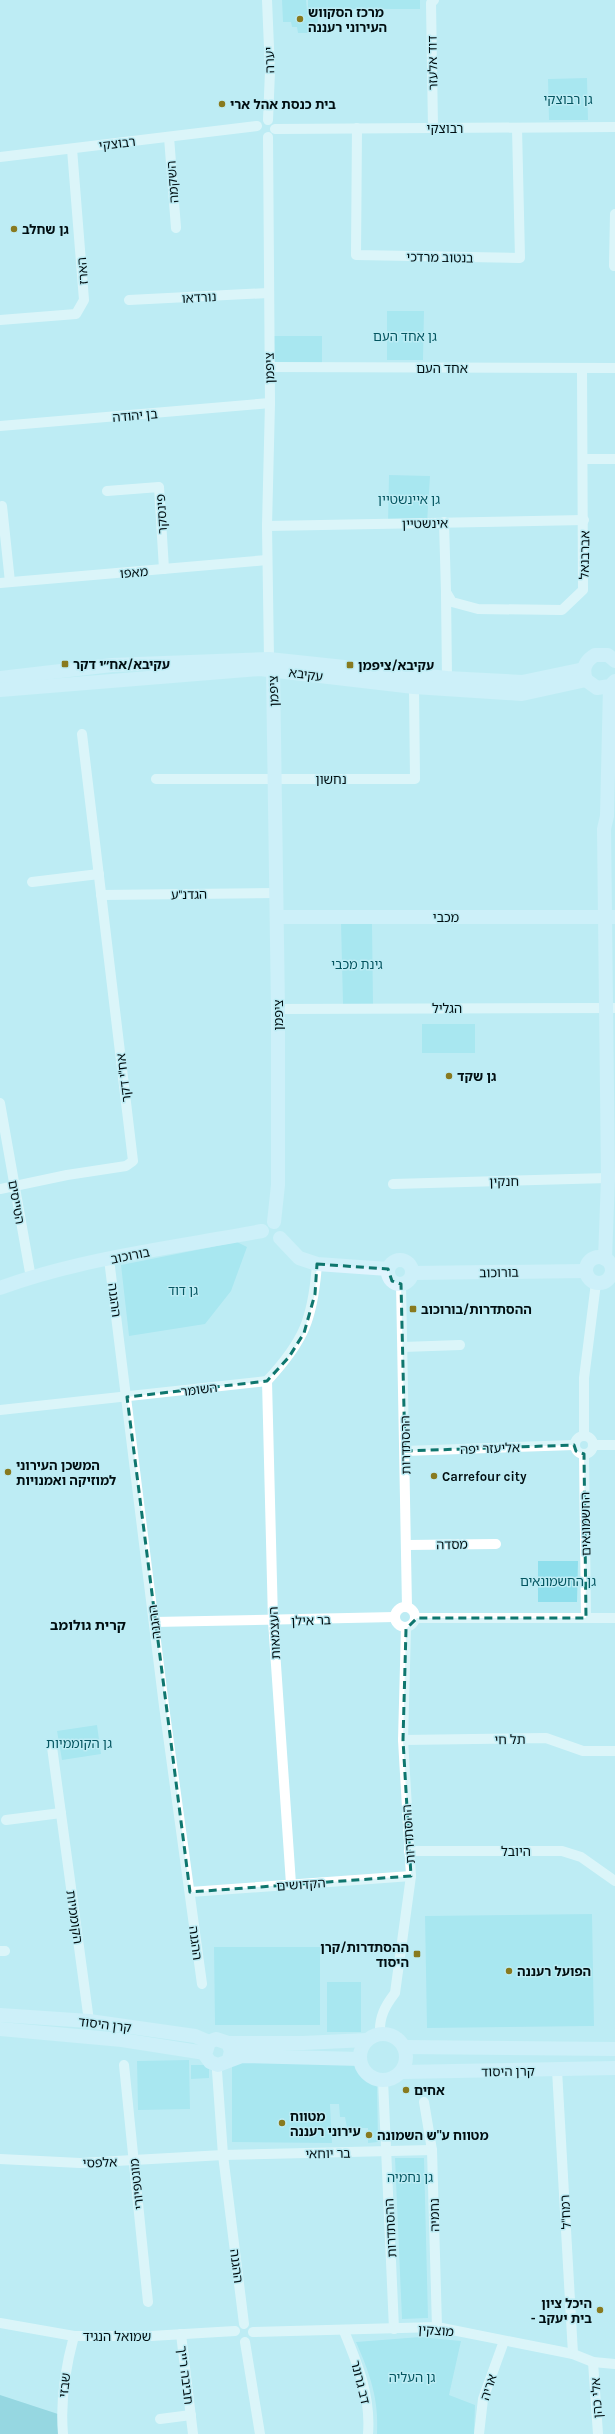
<svg xmlns="http://www.w3.org/2000/svg" width="615" height="2434" font-family="Karla,'Noto Sans Hebrew',sans-serif">
	<style>
		.green { fill: #8fdfec }
		.forest { fill: #66bdcb }
		.lines { fill: none; stroke-linecap: round; stroke-linejoin: round }
		.street { stroke: #fff; stroke-width: 10 }
		.secondary { stroke: #dff4fe; stroke-width: 14 }
		.marked { fill: none; stroke: #0f766e; stroke-width: 3; stroke-dasharray: 8 5; stroke-linejoin: round }
		.poi-dot { fill: #887a1f; stroke: #bdecf4; stroke-width: 1.5 }
		.labels { text-anchor: middle; stroke-width: 3; stroke-linejoin: round; paint-order: stroke }
		.poi-label { font-size: 13px; font-weight: bold; fill: #010e11; stroke: #bdecf4; text-anchor: start }
		.street-label { font-size: 13px; fill: #010e11; stroke: #bdecf4 }
		.park-label { font-size: 13px; fill: #045560; stroke: #bdecf4 }
		.neighbourhood-label { font-size: 14px; font-weight: bold; fill: #010e11; stroke: #bdecf4 }
	</style>
	<rect width="100%" height="100%" fill="#bdecf4"/>
	<g class="green">
		<path d="M 282,0 L 306,0 L 307,11 L 318,11 L 318,33 L 298,33 L 297,27 L 292,27 L 291,22 L 283,22 Z"/>
		<rect x="308" y="0" width="112" height="9"/>
		<path d="M 587,78 L 588,120 L 549,120 L 548,79 Z"/>
		<path d="M 387,311 L 424,311 L 423,360 L 387,360 Z"/>
		<rect x="274" y="336" width="48" height="28"/>
		<path d="M 389,475 L 430,476 L 427,523 L 388,523 Z"/>
		<path d="M 341,923 L 372,923 L 373,1004 L 343,1004 Z"/>
		<rect x="422" y="1024" width="53" height="29"/>
		<path d="M 237,1242 L 247,1247 L 231,1291 L 205,1324 L 129,1336 L 121,1265 Z"/>
		<path d="M 538,1561 L 578,1561 L 577,1602 L 538,1602 Z"/>
		<path d="M 97,1725 L 101,1754 L 62,1760 L 57,1731 Z"/>
		<path d="M 592,1914 L 594,2026 L 427,2028 L 425,1916 Z"/>
		<path d="M 214,1947 L 320,1947 L 320,2025 L 215,2025 Z"/>
		<rect x="327" y="1982" width="34" height="50"/>
		<path d="M 189,2060 L 190,2109 L 138,2110 L 137,2061 Z"/>
		<path d="M 232,2062 L 358,2063 C 361,2072 368,2078 377,2082 L 378,2142 L 368,2143 L 368,2128 L 347,2128 L 345,2117 L 340,2117 L 339,2104 L 330,2104 L 332,2143 L 232,2142 Z"/>
		<path d="M 191,2065 L 209,2065 L 209,2078 L 191,2079 Z"/>
		<path d="M 395,2158 L 424,2158 L 428,2318 L 402,2319 Z"/>
		<path d="M 420,2337 L 461,2341 L 449,2395 L 475,2405 L 474,2434 L 377,2434 C 379,2399 370,2374 356,2342 Z"/>
	</g>
	<path class="forest" d="M 0,2395 L 58,2414 L 59,2434 L 0,2434 Z"/>
	<g class="lines">
		<g class="street">
			<path d="M 267,0 L 270,71 L 268,120"/>
			<path d="M 357,128 L 356,255 L 520,258 L 517,128"/>
			<path d="M 433,128 L 431,3 L 434,0"/>
			<path d="M 275,129 L 615,127"/>
			<path d="M 169,137 L 176,228"/>
			<path d="M 268,137 L 270,403 L 267,526 L 269,659"/>
			<path d="M 0,157 L 257,126"/>
			<path d="M 614,266 L 615,214"/>
			<path d="M 129,300 L 268,293"/>
			<path d="M 0,320 L 76,314 L 84,300 L 72,149"/>
			<path d="M 269,367 L 615,368"/>
			<path d="M 0,426 L 270,403"/>
			<path d="M 583,459 L 615,459"/>
			<path d="M 107,491 L 159,487 L 164,569"/>
			<path d="M 2,506 L 10,582"/>
			<path d="M 444,522 L 446,592 L 452,602 L 478,609 L 562,610 L 583,590 L 582,368"/>
			<path d="M 267,526 L 584,520"/>
			<path d="M 0,583 L 267,560"/>
			<path d="M 446,594 L 447,678"/>
			<path d="M 156,779 L 415,779 L 414,687"/>
			<path d="M 32,882 L 99,874"/>
			<path d="M 101,895 L 276,893"/>
			<path d="M 278,1009 L 615,1008"/>
			<path d="M 0,1103 L 31,1278"/>
			<path d="M 393,1184 L 608,1178"/>
			<path d="M 0,1189 L 67,1175 L 126,1166 L 133,1161 L 82,734"/>
			<path d="M 109,1259 L 164,1706 L 202,1984"/>
			<path d="M 612,1270 L 615,1270"/>
			<path d="M 401,1284 L 407,1607"/>
			<path d="M 403,1347 L 460,1345"/>
			<path d="M 267,1381 L 273,1621 L 291,1884"/>
			<path d="M 0,1410 L 267,1381 C 304,1341 313,1319 317,1264"/>
			<circle cx="584" cy="1445" r="9"/>
			<path d="M 584,1436 L 584,1378 L 596,1283"/>
			<path d="M 593,1445 L 615,1445"/>
			<path d="M 405,1451 L 574,1445"/>
			<path d="M 584,1454 L 586,1618"/>
			<path d="M 407,1545 L 496,1544"/>
			<circle cx="405" cy="1617" r="10"/>
			<path d="M 416,1618 L 615,1618"/>
			<path d="M 154,1622 L 395,1617"/>
			<path d="M 403,1740 L 546,1738 L 583,1751 L 615,1751"/>
			<path d="M 52,1747 L 89,2021"/>
			<path d="M 6,1820 L 61,1813"/>
			<path d="M 409,1851 L 562,1851 L 581,1857 L 615,1881"/>
			<path d="M 190,1892 L 411,1876"/>
			<path d="M 0,1951 L 5,1951"/>
			<path d="M 380,2034 C 379,2017 385,2006 395,1993 L 411,1876 L 403,1740 L 406,1628"/>
			<path d="M 124,2065 L 148,2302"/>
			<path d="M 218,2065 L 217,2071 L 223,2155 L 244,2324"/>
			<path d="M 557,2070 L 573,2354"/>
			<path d="M 383,2080 L 394,2329"/>
			<path d="M 424,2102 L 432,2150 L 437,2327"/>
			<path d="M 0,2159 L 80,2163 L 223,2155 L 432,2150"/>
			<path d="M 0,2323 L 74,2336 L 151,2336 L 235,2331"/>
			<path d="M 344,2331 C 358,2365 371,2397 368,2434"/>
			<path d="M 253,2332 L 437,2327 L 573,2354 L 593,2362 L 615,2364"/>
			<path d="M 181,2334 L 193,2434"/>
			<path d="M 245,2342 L 260,2434"/>
			<path d="M 593,2362 L 598,2434"/>
			<path d="M 160,2419 L 191,2415"/>
			<path d="M 63,2434 C 60,2400 65,2369 74,2336"/>
			<path d="M 479,2434 L 483,2399 L 504,2341"/>
		</g>
		<g class="secondary">
			<path d="M 269,661 L 273,670 L 278,1009 L 278,1185 L 274,1222"/>
			<path d="M 615,661 L 608,655 L 595,655 C 585,661 582,669 586,680 L 597,688 L 610,686 L 615,681"/>
			<path d="M 0,678 L 112,665 L 269,659 L 447,678 L 522,682 L 584,669"/>
			<path d="M 0,690 L 260,669 L 414,687 L 522,694 L 586,680"/>
			<path d="M 277,917 L 615,917"/>
			<path d="M 280,1238 L 299,1258 L 317,1264 L 388,1269"/>
			<circle cx="599" cy="1270" r="13"/>
			<path d="M 605,1259 L 608,1178 L 604,829 L 607,816 L 610,686"/>
			<circle cx="400" cy="1272" r="12"/>
			<path d="M 412,1273 L 586,1271"/>
			<path d="M 0,1288 C 81,1258 177,1247 262,1231"/>
			<path d="M 0,2015 L 89,2021 L 195,2036 L 209,2042"/>
			<path d="M 0,2029 L 122,2040 L 205,2053"/>
			<circle cx="383" cy="2057" r="23"/>
			<path d="M 228,2043 L 303,2043 L 367,2040"/>
			<path d="M 404,2047 L 615,2049"/>
			<path d="M 229,2059 L 231,2051 L 228,2043 L 216,2039 L 209,2042 L 205,2055 L 210,2062 L 218,2065 L 242,2056 L 360,2059"/>
			<path d="M 401,2072 L 615,2068"/>
		</g>
	</g>
	<path d="M0 0H615V2434H0ZM 317,1264 L 388,1269 L 392,1281 L 401,1284 L 405,1451 L 574,1445 L 576,1451 L 584,1454 L 586,1618 L 417,1618 L 406,1629 L 403,1740 L 411,1876 L 190,1892 L 127,1397 L 267,1381 L 289,1357 L 304,1333 L 315,1294 Z" fill="#bdecf4" fill-opacity=".55" fill-rule="evenodd"/>
	<path class="marked" d="M 317,1264 L 388,1269 L 392,1281 L 401,1284 L 405,1451 L 574,1445 L 576,1451 L 584,1454 L 586,1618 L 417,1618 L 406,1629 L 403,1740 L 411,1876 L 190,1892 L 127,1397 L 267,1381 L 289,1357 L 304,1333 L 315,1294 Z"/>
	<g class="poi-dot">
		<circle cx="300" cy="19" r="4"/>
		<circle cx="222" cy="104" r="4"/>
		<circle cx="14" cy="229" r="4"/>
		<rect x="61" y="660" width="8" height="8" rx="2"/>
		<rect x="346" y="661" width="8" height="8" rx="2"/>
		<circle cx="449" cy="1076" r="4"/>
		<rect x="409" y="1305" width="8" height="8" rx="2"/>
		<circle cx="8" cy="1472" r="4"/>
		<circle cx="434" cy="1476" r="4"/>
		<rect x="413" y="1950" width="8" height="8" rx="2"/>
		<circle cx="509" cy="1971" r="4"/>
		<circle cx="406" cy="2090" r="4"/>
		<circle cx="282" cy="2123" r="4"/>
		<circle cx="369" cy="2135" r="4"/>
		<circle cx="600" cy="2310" r="4"/>
	</g>
	<g class="labels">
		<g class="poi-label">
			<text x="308" y="17">מרכז הסקווש<tspan x="308" dy="15">העירוני רעננה</tspan></text>
			<text x="230" y="109">בית כנסת אהל ארי</text>
			<text x="22" y="234">גן שחלב</text>
			<text x="73" y="669">עקיבא/אח״י דקר</text>
			<text x="358" y="670">עקיבא/ציפמן</text>
			<text x="457" y="1081">גן שקד</text>
			<text x="421" y="1314">ההסתדרות/בורוכוב</text>
			<text x="16" y="1470">המשכן העירוני<tspan x="16" dy="15">למוזיקה ואמנויות</tspan></text>
			<text x="442" y="1481">Carrefour city</text>
			<text x="409" y="1952" text-anchor="end">ההסתדרות/קרן<tspan x="409" dy="15">היסוד</tspan></text>
			<text x="517" y="1976">הפועל רעננה</text>
			<text x="414" y="2095">אחים</text>
			<text x="290" y="2121">מטווח<tspan x="290" dy="15">עירוני רעננה</tspan></text>
			<text x="377" y="2140">מטווח ע"ש השמונה</text>
			<text x="592" y="2308" text-anchor="end">היכל ציון<tspan x="592" dy="15">- בית יעקב</tspan></text>
		</g>
		<g class="street-label">
			<text transform="translate(269 60) rotate(-91)" y="5">יערה</text>
			<text transform="translate(432 63) rotate(-91)" y="5">דוד אלעזר</text>
			<text x="445" y="133">רבוצקי</text>
			<text transform="translate(117 143) rotate(-7)" y="5">רבוצקי</text>
			<text transform="translate(172 182) rotate(-94)" y="5">השקמה</text>
			<text transform="translate(440 257) rotate(1)" y="5">בנטוב מרדכי</text>
			<text transform="translate(82 271) rotate(-94)" y="5">הארז</text>
			<text transform="translate(199 297) rotate(-3)" y="5">נורדאו</text>
			<text transform="translate(269 368) rotate(-91)" y="5">ציפמן</text>
			<text x="442" y="373">אחד העם</text>
			<text transform="translate(135 415) rotate(-5)" y="5">בן יהודה</text>
			<text transform="translate(161 514) rotate(-93)" y="5">פינסקר</text>
			<text transform="translate(425 523) rotate(-1)" y="5">אינשטיין</text>
			<text transform="translate(584 555) rotate(-89)" y="5">אברבנאל</text>
			<text transform="translate(134 572) rotate(-5)" y="5">מאפו</text>
			<text transform="translate(306 674) rotate(7)" y="5">עקיבא</text>
			<text transform="translate(273 691) rotate(-92)" y="5">ציפמן</text>
			<text x="331" y="784">נחשון</text>
			<text transform="translate(189 894) rotate(-1)" y="5">הגדנ''ע</text>
			<text x="446" y="922">מכבי</text>
			<text x="447" y="1013">הגליל</text>
			<text transform="translate(278 1015) rotate(-90)" y="5">ציפמן</text>
			<text transform="translate(123 1078) rotate(-97)" y="5">אח''י דקר</text>
			<text transform="translate(504 1181) rotate(-1)" y="5">חנקין</text>
			<text transform="translate(17 1202) rotate(80)" y="5">הטייסים</text>
			<text transform="translate(130 1255) rotate(-11)" y="5">בורוכוב</text>
			<text transform="translate(499 1272) rotate(-1)" y="5">בורוכוב</text>
			<text transform="translate(115 1300) rotate(83)" y="5">ההגנה</text>
			<text transform="translate(199 1389) rotate(-7)" y="5">השומר</text>
			<text transform="translate(405 1445) rotate(-91)" y="5">ההסתדרות</text>
			<text transform="translate(490 1448) rotate(-2)" y="5">אליעזר יפה</text>
			<text transform="translate(585 1524) rotate(-91)" y="5">החשמונאים</text>
			<text transform="translate(452 1544) rotate(-1)" y="5">מסדה</text>
			<text transform="translate(311 1620) rotate(-2)" y="5">בר אילן</text>
			<text transform="translate(154 1622) rotate(-97)" y="5">ההגנה</text>
			<text transform="translate(274 1633) rotate(-93)" y="5">העצמאות</text>
			<text transform="translate(510 1739) rotate(-1)" y="5">תל חי</text>
			<text transform="translate(408 1834) rotate(-94)" y="5">ההסתדרות</text>
			<text x="516" y="1856">היובל</text>
			<text transform="translate(301 1884) rotate(-4)" y="5">הקדושים</text>
			<text transform="translate(75 1917) rotate(82)" y="5">הקוממיות</text>
			<text transform="translate(196 1943) rotate(83)" y="5">ההגנה</text>
			<text transform="translate(105 2024) rotate(7)" y="5">קרן היסוד</text>
			<text transform="translate(508 2071) rotate(-1)" y="5">קרן היסוד</text>
			<text transform="translate(328 2153) rotate(-1)" y="5">בר יוחאי</text>
			<text transform="translate(100 2162) rotate(-2)" y="5">אלפסי</text>
			<text transform="translate(136 2184) rotate(-96)" y="5">מונטפיורי</text>
			<text transform="translate(565 2212) rotate(-93)" y="5">רמח"ל</text>
			<text transform="translate(434 2215) rotate(-91)" y="5">נחמיה</text>
			<text transform="translate(390 2228) rotate(-93)" y="5">ההסתדרות</text>
			<text transform="translate(237 2266) rotate(83)" y="5">ההגנה</text>
			<text transform="translate(436 2330) rotate(4)" y="5">מוצקין</text>
			<text x="117" y="2341">שמואל הנגיד</text>
			<text transform="translate(186 2375) rotate(83)" y="5">חביבה רייך</text>
			<text transform="translate(361 2382) rotate(76)" y="5">דב גרונר</text>
			<text transform="translate(64 2385) rotate(-83)" y="5">שבזי</text>
			<text transform="translate(488 2387) rotate(-72)" y="5">אריה</text>
			<text transform="translate(596 2398) rotate(-94)" y="5">אלי כהן</text>
		</g>
		<g class="park-label">
			<text x="568" y="104">גן רבוצקי</text>
			<text x="405" y="341">גן אחד העם</text>
			<text x="409" y="504">גן איינשטיין</text>
			<text x="357" y="969">גינת מכבי</text>
			<text x="183" y="1295">גן דוד</text>
			<text x="558" y="1586">גן החשמונאים</text>
			<text x="79" y="1748">גן הקוממיות</text>
			<text x="410" y="2182">גן נחמיה</text>
			<text x="412" y="2382">גן העליה</text>
		</g>
		<g class="neighbourhood-label">
			<text x="88" y="1630">קרית גולומב</text>
		</g>
	</g>
</svg>
